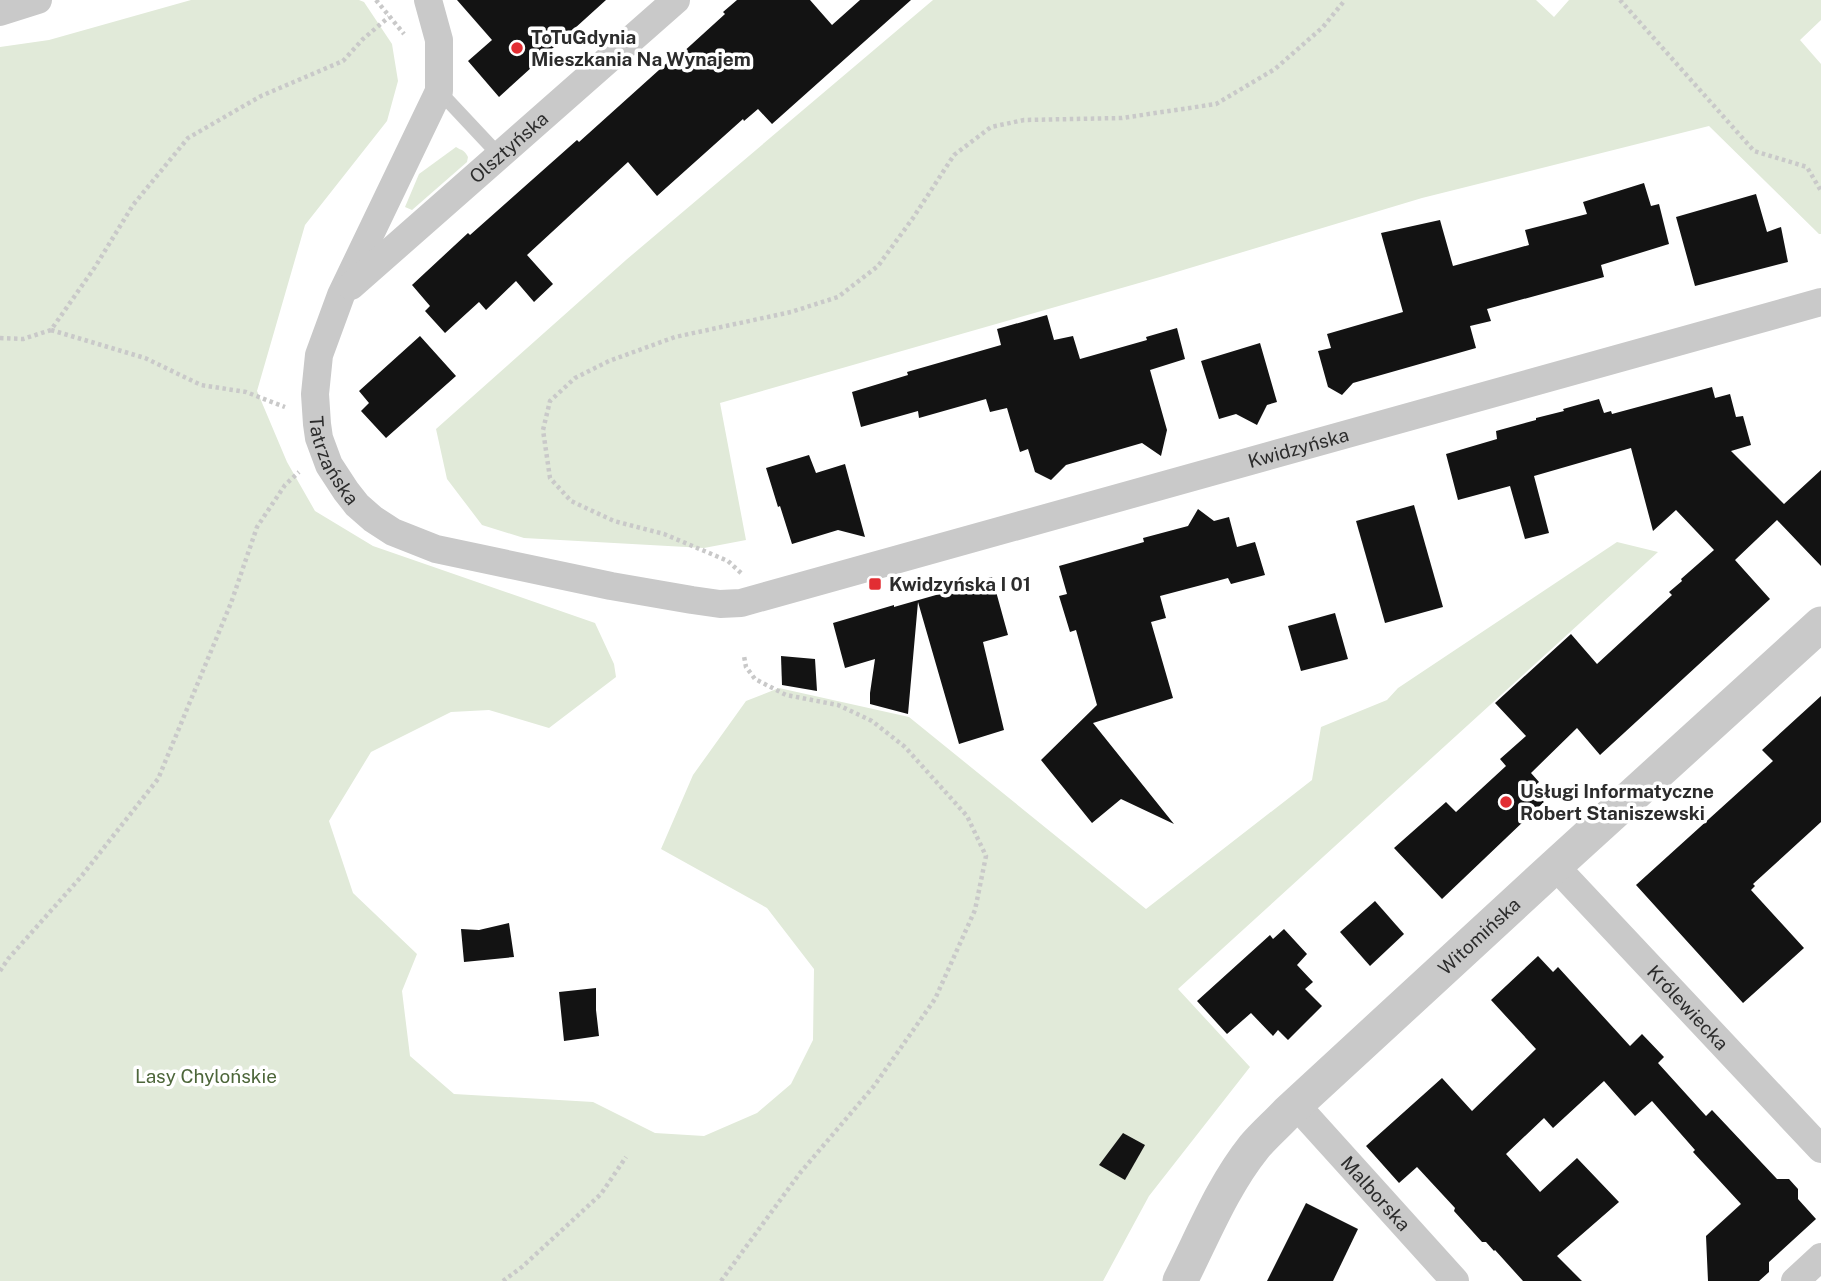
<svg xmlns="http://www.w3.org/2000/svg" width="1821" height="1281" font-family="'Public Sans',sans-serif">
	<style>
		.green { fill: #e1ead9 }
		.building { fill: #131313 }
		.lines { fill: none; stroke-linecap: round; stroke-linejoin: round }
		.path { stroke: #c9c9c9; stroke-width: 4.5; stroke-dasharray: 3.5 3.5; stroke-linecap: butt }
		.service { stroke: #c9c9c9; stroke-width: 14 }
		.minor { stroke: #c9c9c9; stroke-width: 28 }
		.tertiary { stroke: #c9c9c9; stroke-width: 35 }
		.poi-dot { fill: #e22e33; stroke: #fff; stroke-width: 2.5 }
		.labels { text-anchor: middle; stroke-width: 7; stroke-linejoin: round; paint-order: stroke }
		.poi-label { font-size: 19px; font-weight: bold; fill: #2c2c2c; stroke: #fff; text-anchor: start }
		.street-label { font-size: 19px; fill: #2c2c2c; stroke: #fff }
		.park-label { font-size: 19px; fill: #4d663a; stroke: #fff }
	</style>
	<rect width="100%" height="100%" fill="#fff"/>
	<g class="green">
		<path d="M 191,0 L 359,0 L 364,2 L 392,44 L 398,81 L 387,121 L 305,225 L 257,391 L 287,462 L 315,511 L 373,546 L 595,623 L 614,664 L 616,677 L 549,728 L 489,710 L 451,712 L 371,752 L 329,821 L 353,893 L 417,954 L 402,991 L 410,1056 L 454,1094 L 593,1102 L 655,1133 L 704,1136 L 757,1113 L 791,1084 L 813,1040 L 814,969 L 767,908 L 661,849 L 693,775 L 746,701 L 779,688 L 909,717 L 1146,909 L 1312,780 L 1321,727 L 1387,700 L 1398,688 L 1617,542 L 1658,552 L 1178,989 L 1250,1067 L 1149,1196 L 1103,1281 L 0,1281 L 0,47 L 49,40 Z"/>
		<path d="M 933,0 L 1536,0 L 1554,17 L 1569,0 L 1821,0 L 1821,20 L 1800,40 L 1821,64 L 1821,234 L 1819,234 L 1709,126 L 1422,198 L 1160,277 L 720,403 L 746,540 L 704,548 L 524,538 L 482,525 L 447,479 L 436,429 L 626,260 Z"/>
		<path d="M 456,147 C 462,151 464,149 468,157 L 467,162 L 412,210 L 405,207 L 419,174 Z"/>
	</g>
	<g class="building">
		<path d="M 457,0 L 606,0 L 499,97 L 468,61 L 492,40 Z"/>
		<path d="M 737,0 L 810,0 L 832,25 L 860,0 L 911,0 L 772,124 L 758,109 L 744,121 L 743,119 L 657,196 L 628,162 L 527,255 L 553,284 L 534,302 L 516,281 L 486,310 L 479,302 L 445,333 L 425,311 L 430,306 L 412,285 L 468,233 L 470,235 L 577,140 L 579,142 L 679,52 L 681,54 L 725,14 L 723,12 Z"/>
		<path d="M 1644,183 L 1651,206 L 1659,204 L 1669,244 L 1601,265 L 1604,277 L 1487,309 L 1491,321 L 1470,326 L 1476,348 L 1353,383 L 1342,395 L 1328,387 L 1318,351 L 1331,348 L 1327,334 L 1403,312 L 1381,233 L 1440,220 L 1453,266 L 1529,245 L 1525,230 L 1587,214 L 1583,202 Z"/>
		<path d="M 1756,194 L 1767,232 L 1781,227 L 1788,262 L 1695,286 L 1676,217 Z"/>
		<path d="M 1047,315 L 1054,340 L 1073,336 L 1080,359 L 1147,340 L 1146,337 L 1177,328 L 1185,359 L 1150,370 L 1167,430 L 1161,456 L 1142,443 L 1066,465 L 1051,480 L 1035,472 L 1028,449 L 1020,452 L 1007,408 L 990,412 L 986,399 L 919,418 L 918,411 L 861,427 L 852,392 L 908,375 L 907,372 L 1001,345 L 997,329 Z"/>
		<path d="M 420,336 L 456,376 L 386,438 L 361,411 L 369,403 L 359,391 Z"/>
		<path d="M 1260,343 L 1277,402 L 1267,405 L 1257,425 L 1236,414 L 1219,419 L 1201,361 Z"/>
		<path d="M 1712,387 L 1715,398 L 1730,394 L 1736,417 L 1743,416 L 1751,445 L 1731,451 L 1784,504 L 1821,470 L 1821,566 L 1777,520 L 1735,560 L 1770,599 L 1600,755 L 1577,728 L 1531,773 L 1539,782 L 1531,789 L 1544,802 L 1442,899 L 1394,848 L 1446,802 L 1456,812 L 1506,766 L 1500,759 L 1526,736 L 1495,703 L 1571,634 L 1597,664 L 1672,595 L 1669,592 L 1682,581 L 1681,579 L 1714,550 L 1676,510 L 1653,531 L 1631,448 L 1534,476 L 1549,533 L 1525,539 L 1510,486 L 1458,500 L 1446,454 L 1497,439 L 1496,431 L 1536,420 L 1536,418 L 1564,411 L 1563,409 L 1599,399 L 1604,413 L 1611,411 L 1612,414 Z"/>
		<path d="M 809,455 L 816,473 L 845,464 L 865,537 L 838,530 L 792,544 L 780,506 L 778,507 L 766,468 Z"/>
		<path d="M 1414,505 L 1443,607 L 1385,623 L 1356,521 Z"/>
		<path d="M 1198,509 L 1214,521 L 1229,517 L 1237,547 L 1255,542 L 1265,575 L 1231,584 L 1228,578 L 1160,596 L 1166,618 L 1151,622 L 1173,698 L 1093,723 L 1174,824 L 1121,799 L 1092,823 L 1041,760 L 1097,705 L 1076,630 L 1070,632 L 1059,596 L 1067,594 L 1059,566 L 1144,542 L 1143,538 L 1188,526 Z"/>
		<path d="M 992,577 L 1008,635 L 983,642 L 1004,730 L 959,744 L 918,602 L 908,714 L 870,704 L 870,693 L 875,659 L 845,668 L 833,623 L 894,605 L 894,607 L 964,587 L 964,585 Z"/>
		<path d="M 1335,613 L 1348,659 L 1301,671 L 1288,626 Z"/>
		<path d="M 781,656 L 815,659 L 817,691 L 782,685 Z"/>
		<path d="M 1821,696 L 1821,822 L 1753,884 L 1755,886 L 1751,890 L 1804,948 L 1743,1003 L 1636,885 L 1773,761 L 1762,750 Z"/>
		<path d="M 1375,901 L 1404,934 L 1370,966 L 1340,932 Z"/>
		<path d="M 509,923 L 514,957 L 464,962 L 461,929 L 479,930 Z"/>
		<path d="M 1284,929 L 1307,954 L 1297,965 L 1313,982 L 1305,989 L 1322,1006 L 1288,1040 L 1278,1030 L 1273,1036 L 1251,1013 L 1227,1034 L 1197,1001 L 1270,935 L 1273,939 Z"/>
		<path d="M 1538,956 L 1553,972 L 1558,967 L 1630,1046 L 1642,1034 L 1664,1057 L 1658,1063 L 1706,1116 L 1712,1110 L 1777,1179 L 1789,1179 L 1798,1189 L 1798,1199 L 1816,1219 L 1769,1262 L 1769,1272 L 1759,1281 L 1708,1281 L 1706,1236 L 1741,1204 L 1693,1152 L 1695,1150 L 1652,1101 L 1635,1116 L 1604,1081 L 1553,1128 L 1544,1118 L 1506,1154 L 1540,1192 L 1577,1158 L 1619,1202 L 1557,1256 L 1582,1281 L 1523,1281 L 1495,1250 L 1494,1251 L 1486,1242 L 1482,1242 L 1454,1211 L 1455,1208 L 1417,1167 L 1399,1183 L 1366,1146 L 1442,1078 L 1472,1111 L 1536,1049 L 1491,1000 Z"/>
		<path d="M 596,988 L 596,1010 L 599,1036 L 564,1041 L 559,992 Z"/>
		<path d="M 1123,1133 L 1145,1145 L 1125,1180 L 1099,1165 Z"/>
		<path d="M 1306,1203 L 1358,1229 L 1333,1281 L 1267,1281 Z"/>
	</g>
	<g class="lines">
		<g class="path">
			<path d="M 376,0 L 404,34"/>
			<path d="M 1620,0 L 1754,151 L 1807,167 L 1821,191"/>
			<path d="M 51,330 L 145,358 L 201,385 L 246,392 L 285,407"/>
			<path d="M 0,338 L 23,339 L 51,330 L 95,267 L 133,205 L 188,138 L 261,96 L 343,61 L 363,39 L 389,17"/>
			<path d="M 741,573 L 728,561 L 664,534 L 614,521 L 571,501 L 550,478 L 543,430 L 550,401 L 575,378 L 609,361 L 675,337 L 791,312 L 838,297 L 878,266 L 913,218 L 954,155 L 991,127 L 1024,120 L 1122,118 L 1216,104 L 1275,69 L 1323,27 L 1345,0"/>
			<path d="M 0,971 L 8,959 L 80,878 L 158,779 L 231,603 L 257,527 L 285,485 L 299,472"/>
			<path d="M 503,1281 L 522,1267 L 601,1194 L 626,1157"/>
			<path d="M 721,1281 L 800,1173 L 874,1086 L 935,999 L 975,910 L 986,856 L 967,816 L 905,747 L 872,721 L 838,705 L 786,695 L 755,679 L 746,667 L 744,656"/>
		</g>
		<path class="service" d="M 439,91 L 499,155"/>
		<g class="minor">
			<path id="s1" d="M 428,0 L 439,40 L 439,91 L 341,295 L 319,355 L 315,394 L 317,424 L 319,438 L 329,465 L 346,491 L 357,505 L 373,519 L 393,532 L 436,549 L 611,586 L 692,600 L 720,604 L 741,603 L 1821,302"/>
			<path d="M 0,12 L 38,0"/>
			<path id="s2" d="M 351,286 L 676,0"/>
			<path id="s3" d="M 1555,866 L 1821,1149"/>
			<path id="s4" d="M 1296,1105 L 1455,1281"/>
			<path d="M 1795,1281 L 1821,1257"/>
		</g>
		<path class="tertiary" id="s5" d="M 1180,1281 C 1203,1236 1222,1187 1254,1147 C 1264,1135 1277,1124 1288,1112 L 1555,866 L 1821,624"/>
	</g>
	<g class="poi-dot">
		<circle cx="517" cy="48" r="7"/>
		<rect x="868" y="577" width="14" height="14" rx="3.5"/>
		<circle cx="1506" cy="802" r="7"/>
	</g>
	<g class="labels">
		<g class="poi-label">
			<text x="531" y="44">ToTuGdynia<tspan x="531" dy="22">Mieszkania Na Wynajem</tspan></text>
			<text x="889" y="591">Kwidzyńska I 01</text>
			<text x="1520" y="798">Usługi Informatyczne<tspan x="1520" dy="22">Robert Staniszewski</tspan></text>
		</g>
		<g class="street-label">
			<text dy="7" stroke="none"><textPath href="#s2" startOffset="210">Olsztyńska</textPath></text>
			<text dy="7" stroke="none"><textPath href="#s1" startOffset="1524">Kwidzyńska</textPath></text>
			<text dy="7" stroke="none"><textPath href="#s1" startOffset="492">Tatrzańska</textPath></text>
			<text dy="7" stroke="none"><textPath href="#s5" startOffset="462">Witomińska</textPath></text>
			<text dy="7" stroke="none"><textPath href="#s3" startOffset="194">Królewiecka</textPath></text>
			<text dy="7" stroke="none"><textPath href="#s4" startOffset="119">Malborska</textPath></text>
		</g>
		<g class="park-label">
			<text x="206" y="1083">Lasy Chylońskie</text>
		</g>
	</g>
</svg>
